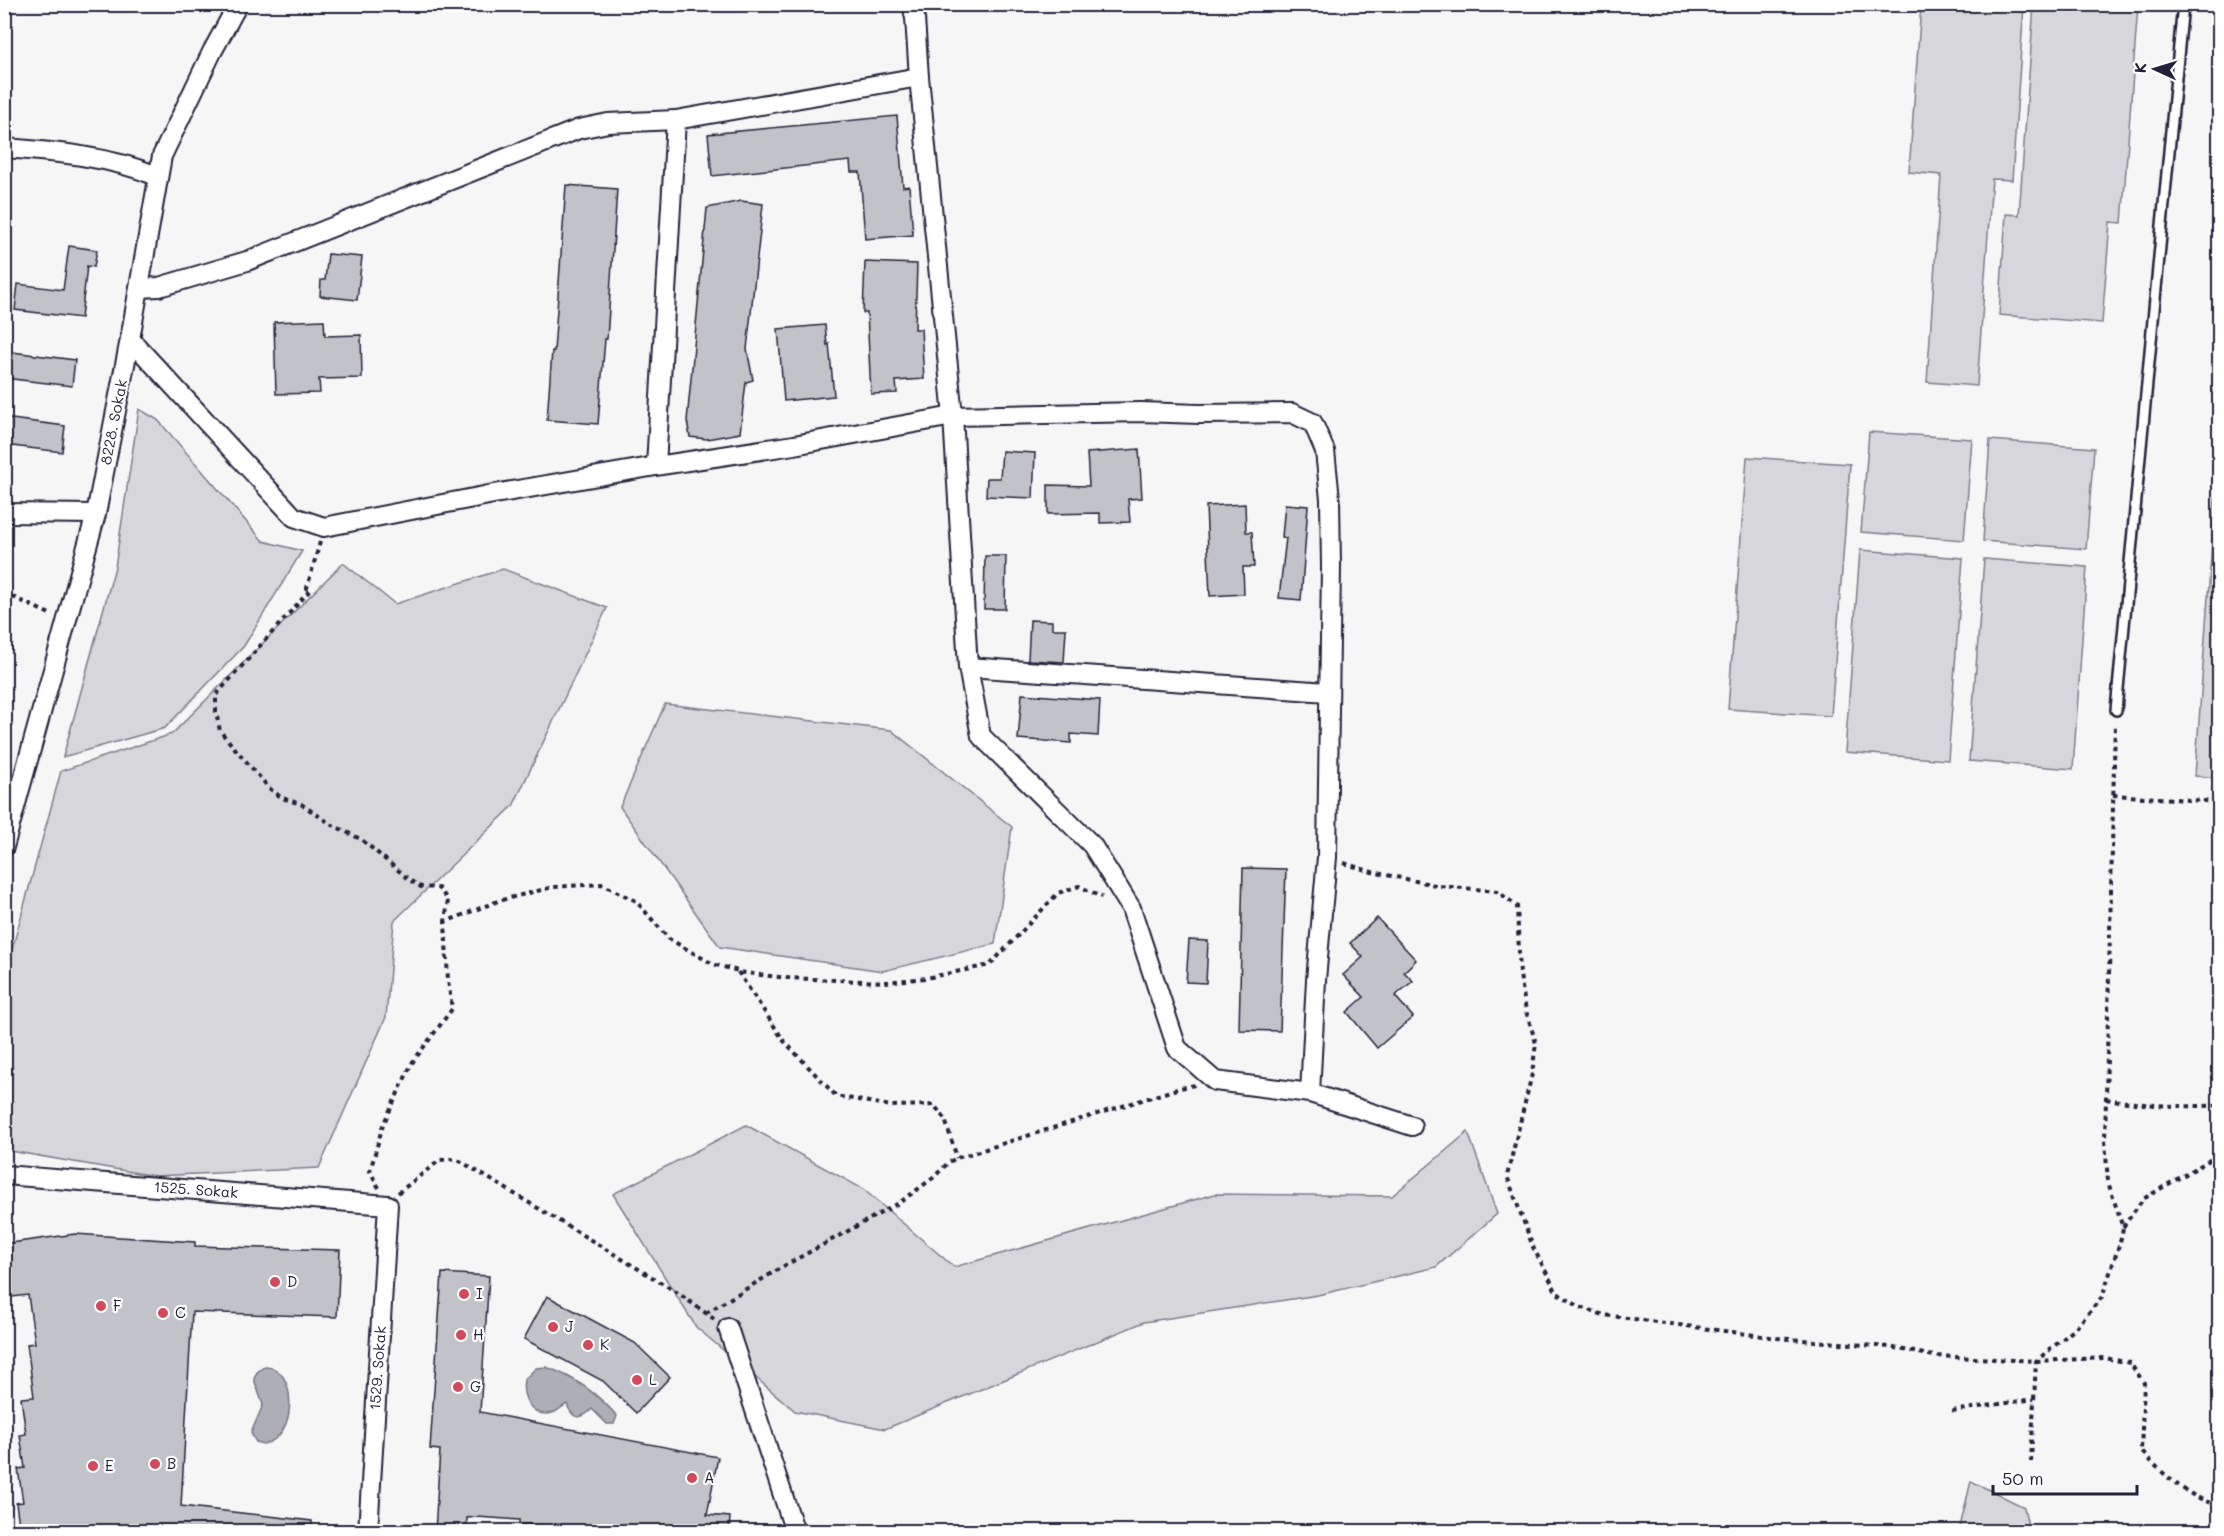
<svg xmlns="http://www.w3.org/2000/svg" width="2224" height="1536" font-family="Mali,sans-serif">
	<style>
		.green { fill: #d7d7db; stroke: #7c7c8b; stroke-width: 1.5 }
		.water { fill: #aeaeb7; stroke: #767685; stroke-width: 1.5 }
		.building { fill: #c2c2c9; stroke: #22223b; stroke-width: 1.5 }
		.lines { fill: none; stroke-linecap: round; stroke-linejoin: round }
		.service-casing { stroke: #22223b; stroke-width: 14 }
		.minor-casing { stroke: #22223b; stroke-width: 22 }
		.path { stroke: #22223b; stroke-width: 4; stroke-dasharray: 4.5 4.5; stroke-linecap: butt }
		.service { stroke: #fff; stroke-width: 9 }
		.minor { stroke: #fff; stroke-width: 18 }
		.poi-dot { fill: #d1495b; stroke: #fff; stroke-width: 2 }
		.labels { text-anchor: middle; stroke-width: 4.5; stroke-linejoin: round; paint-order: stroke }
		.street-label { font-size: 15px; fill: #22223b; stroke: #fff }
		.poi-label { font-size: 15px; fill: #22223b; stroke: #fff; text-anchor: start }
	</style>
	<rect width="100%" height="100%" fill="#f6f6f7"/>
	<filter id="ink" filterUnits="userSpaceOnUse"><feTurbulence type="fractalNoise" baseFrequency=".0167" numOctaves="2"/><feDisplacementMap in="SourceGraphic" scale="12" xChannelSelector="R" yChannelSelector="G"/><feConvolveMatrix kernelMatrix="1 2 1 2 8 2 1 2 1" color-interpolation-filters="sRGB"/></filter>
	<g filter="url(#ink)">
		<g class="green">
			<path d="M 1921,5 L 2024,5 L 2012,180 L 1992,179 L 1977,386 L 1927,382 L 1941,175 L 1909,172 Z"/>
			<path d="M 2034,5 L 2138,5 L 2122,223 L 2110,222 L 2102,323 L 1999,315 L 2006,214 L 2019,215 Z"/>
			<path d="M 139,409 L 158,420 L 263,541 L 302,551 L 244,646 L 165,728 L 63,757 L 115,567 Z"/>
			<path d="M 1869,432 L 1972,439 L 1964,540 L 1861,532 Z"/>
			<path d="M 1990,440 L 2094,448 L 2086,549 L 1983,541 Z"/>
			<path d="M 1747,457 L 1850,464 L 1831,716 L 1728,709 Z"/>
			<path d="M 2217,473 L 2220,473 L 2219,778 L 2195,776 Z"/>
			<path d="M 1860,550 L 1963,558 L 1948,760 L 1845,752 Z"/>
			<path d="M 1984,559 L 2087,567 L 2073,769 L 1969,761 Z"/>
			<path d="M 343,563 L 395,604 L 503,569 L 607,608 L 513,806 L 394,921 L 386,1017 L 319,1168 L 155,1176 L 5,1150 L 5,975 L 61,771 L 172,734 Z"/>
			<path d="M 665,704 L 891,730 L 1012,827 L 995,944 L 883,971 L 720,947 L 620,807 Z"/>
			<path d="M 746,1125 L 863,1189 L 954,1267 L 1215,1194 L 1392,1196 L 1468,1132 L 1497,1214 L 1436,1267 L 1318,1295 L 1144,1322 L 885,1429 L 795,1411 L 696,1327 L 613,1194 Z"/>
			<path d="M 1971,1481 L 2024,1507 L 2029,1531 L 1959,1531 Z"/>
		</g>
		<g class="water">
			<path d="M 264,1367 C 298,1364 299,1439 263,1444 L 256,1442 L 251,1433 L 263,1405 L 254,1379 L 257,1372 Z"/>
			<path d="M 546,1367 C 575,1377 597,1393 617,1416 L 614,1424 L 607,1424 L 592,1409 C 580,1421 572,1419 567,1404 C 563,1406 559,1410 555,1412 C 534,1421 520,1398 524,1380 L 536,1368 Z"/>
		</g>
		<g class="building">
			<path d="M 897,116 L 903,187 L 909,186 L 913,235 L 865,239 L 860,172 L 851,172 L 850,161 L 712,176 L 708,134 Z"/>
			<path d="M 566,185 L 617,189 L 607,339 L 605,339 L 598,424 L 547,420 L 552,351 L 554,351 Z"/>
			<path d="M 741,201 L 763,204 L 747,349 L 753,380 L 746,382 L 740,433 L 707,439 L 690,437 L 687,421 L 707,208 Z"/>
			<path d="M 69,246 L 97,250 L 94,267 L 87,266 L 81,318 L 15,310 L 18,284 L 63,290 Z"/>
			<path d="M 328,254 L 362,257 L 357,300 L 320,296 L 321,280 L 325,280 Z"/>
			<path d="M 865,262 L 917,264 L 915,329 L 921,329 L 924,379 L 896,381 L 897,393 L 871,394 L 867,313 L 863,313 Z"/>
			<path d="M 324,320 L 325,336 L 361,335 L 362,378 L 319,379 L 320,393 L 276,394 L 274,322 Z"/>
			<path d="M 825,325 L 827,345 L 829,344 L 834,396 L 784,401 L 778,329 Z"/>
			<path d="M 4,351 L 75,360 L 72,386 L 4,378 Z"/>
			<path d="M 4,418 L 65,426 L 62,452 L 4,445 Z"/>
			<path d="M 1139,449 L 1142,498 L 1128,499 L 1130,522 L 1100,523 L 1100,513 L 1048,514 L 1048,485 L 1089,486 L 1087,453 Z"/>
			<path d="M 1002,451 L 1035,453 L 1033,498 L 986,496 L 987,478 L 1000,478 Z"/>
			<path d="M 1245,504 L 1246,532 L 1252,532 L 1254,567 L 1243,567 L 1244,594 L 1210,596 L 1206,506 Z"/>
			<path d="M 1285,504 L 1308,506 L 1301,600 L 1279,598 L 1286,538 L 1282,537 Z"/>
			<path d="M 985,556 L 1006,556 L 1005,609 L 984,609 Z"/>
			<path d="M 1030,620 L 1052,621 L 1052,629 L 1066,629 L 1064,662 L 1028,660 Z"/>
			<path d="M 1022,694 L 1100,700 L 1098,736 L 1071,734 L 1071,743 L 1018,739 Z"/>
			<path d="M 1243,868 L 1286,869 L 1280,1031 L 1239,1030 Z"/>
			<path d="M 1377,918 L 1416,960 L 1404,972 L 1413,981 L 1395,996 L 1413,1017 L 1377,1048 L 1347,1012 L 1364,997 L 1343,975 L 1363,957 L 1350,943 Z"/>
			<path d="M 1189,940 L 1208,941 L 1206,983 L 1186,982 Z"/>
			<path d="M 75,1234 L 195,1242 L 195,1246 L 340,1250 L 337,1317 L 192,1312 L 181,1506 L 312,1521 L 311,1532 L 20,1532 L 16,1503 L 23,1502 L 18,1469 L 25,1468 L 20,1435 L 26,1434 L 21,1398 L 34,1397 L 27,1344 L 35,1343 L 28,1295 L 4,1298 L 4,1244 Z"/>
			<path d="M 442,1273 L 489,1276 L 480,1412 L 718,1457 L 707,1515 L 730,1517 L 729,1532 L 561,1532 L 561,1529 L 544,1528 L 544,1525 L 519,1524 L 519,1520 L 477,1517 L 467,1518 L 466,1532 L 435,1532 L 440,1450 L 430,1449 Z"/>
			<path d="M 547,1296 L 635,1343 L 670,1377 L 636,1413 L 603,1381 L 524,1339 Z"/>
		</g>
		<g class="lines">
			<g class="service-casing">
				<path id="service" d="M 2116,710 L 2183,4"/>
			</g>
			<g class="minor-casing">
				<g id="minor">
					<path d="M 912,4 L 915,18 L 919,77 L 953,416 L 968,667 L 981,736 L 1092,845 L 1131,908 L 1177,1048 L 1215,1081 L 1310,1093 L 1412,1126"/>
					<path d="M 4,148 C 56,152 109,156 157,176"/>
					<path d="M 139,288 L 159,287 L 247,261 L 579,129 L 608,123 L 676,120"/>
					<path d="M 130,339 L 294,517 L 324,527 L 494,494 L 656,466 L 794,445 L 953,416 L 1141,412 L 1199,414 L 1292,413 L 1313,423 L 1325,451 L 1330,499 L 1331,566 L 1327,857 L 1316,980 L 1310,1093"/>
					<path d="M 656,466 L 676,120 L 919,77"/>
					<path d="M 4,513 L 96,514"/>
					<path d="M 968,667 L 1328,692"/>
					<path d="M 4,847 L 96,514 L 130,339 L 162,156 L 212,52 L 238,4"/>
					<path d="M 4,1175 L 388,1205 L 368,1532"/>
					<path d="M 728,1328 L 795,1532"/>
				</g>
			</g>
			<g class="path">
				<path d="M 320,542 L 307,588 L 311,589 L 216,695 L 216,712 L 220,731 L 269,788 L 282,798 L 301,804 L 331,824 L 362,840 L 411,881 L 421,887 L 438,888 L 448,900 L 445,922"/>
				<path d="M 4,593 L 52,615"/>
				<path d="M 2113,795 L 2220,802"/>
				<path d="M 1344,863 L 1372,872 L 1440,886 L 1497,891 L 1517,906 L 1520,975 L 1526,1011 L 1536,1043 L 1532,1074 L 1507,1176 L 1533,1247 L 1557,1293 L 1580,1307 L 1604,1315 L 1777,1338 L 1889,1347 L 1934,1356 L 2036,1361 L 2105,1358 L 2130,1363 L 2144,1383 L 2141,1451 C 2164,1475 2187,1497 2220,1506"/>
				<path d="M 738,972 L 784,1041 L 836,1096 L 891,1106 L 934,1105 L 945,1119 L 957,1158"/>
				<path d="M 2106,1099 C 2143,1105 2181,1108 2220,1105"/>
				<path d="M 379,1188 L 370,1171 L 383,1125 L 412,1063 L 452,1009 L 448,980 L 445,922 L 498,901 L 525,894 L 553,887 L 602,884 L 636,901 L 669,939 L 713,964 L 745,973 L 787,978 L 886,982 L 926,978 L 990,965 L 1058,893 L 1079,886 L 1102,897"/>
				<path d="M 398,1193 L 440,1160 L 450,1159 L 460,1161 L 675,1291 L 714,1319"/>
				<path d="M 2123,1227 L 2143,1199 L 2220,1154"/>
				<path d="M 706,1313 L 784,1266 L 899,1203 L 933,1178 L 949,1162 L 957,1158 L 1180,1088 L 1195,1085"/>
				<path d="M 1952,1411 L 2034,1399"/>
				<path d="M 2031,1462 L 2036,1361 L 2076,1328 L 2102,1297 L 2120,1242 L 2123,1228 L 2108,1182 L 2105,1140 L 2115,723"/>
			</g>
			<use href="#service" class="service"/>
			<use href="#minor" class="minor"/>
		</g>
	</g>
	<g class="poi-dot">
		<circle cx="275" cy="1282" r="6"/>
		<circle cx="464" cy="1294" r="6"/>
		<circle cx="101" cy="1306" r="6"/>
		<circle cx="163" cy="1313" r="6"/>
		<circle cx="553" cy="1327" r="6"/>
		<circle cx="461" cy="1335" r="6"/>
		<circle cx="588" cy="1345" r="6"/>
		<circle cx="637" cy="1380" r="6"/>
		<circle cx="458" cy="1387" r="6"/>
		<circle cx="155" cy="1464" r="6"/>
		<circle cx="93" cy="1466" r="6"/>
		<circle cx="692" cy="1478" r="6"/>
	</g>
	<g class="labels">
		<g class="street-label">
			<text transform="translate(114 422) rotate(-79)" y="5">8228. Sokak</text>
			<text transform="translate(196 1190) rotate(4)" y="5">1525. Sokak</text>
			<text transform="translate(378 1368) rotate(-86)" y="5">1529. Sokak</text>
		</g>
		<g class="poi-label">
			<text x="287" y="1287">D</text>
			<text x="476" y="1299">I</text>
			<text x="113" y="1311">F</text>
			<text x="175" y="1318">C</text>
			<text x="565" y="1332">J</text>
			<text x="473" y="1340">H</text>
			<text x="600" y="1350">K</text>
			<text x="649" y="1385">L</text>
			<text x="470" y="1392">G</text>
			<text x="167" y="1469">B</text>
			<text x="105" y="1471">E</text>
			<text x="704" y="1483">A</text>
		</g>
	</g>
	<rect width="2224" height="1536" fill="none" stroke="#fff" stroke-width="24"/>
	<rect x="12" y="12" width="2200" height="1512" fill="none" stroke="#22223b" stroke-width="2" filter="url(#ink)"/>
	<g transform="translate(2155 69) rotate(274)" stroke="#ffffff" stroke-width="4.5" paint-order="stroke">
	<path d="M0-4.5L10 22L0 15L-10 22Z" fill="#22223b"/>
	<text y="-9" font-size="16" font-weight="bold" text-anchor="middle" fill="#22223b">K</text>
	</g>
	<path d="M1993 1485v9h144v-9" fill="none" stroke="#22223b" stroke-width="3"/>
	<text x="2002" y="1485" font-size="18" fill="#22223b" stroke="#ffffff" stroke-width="4.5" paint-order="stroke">50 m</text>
</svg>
